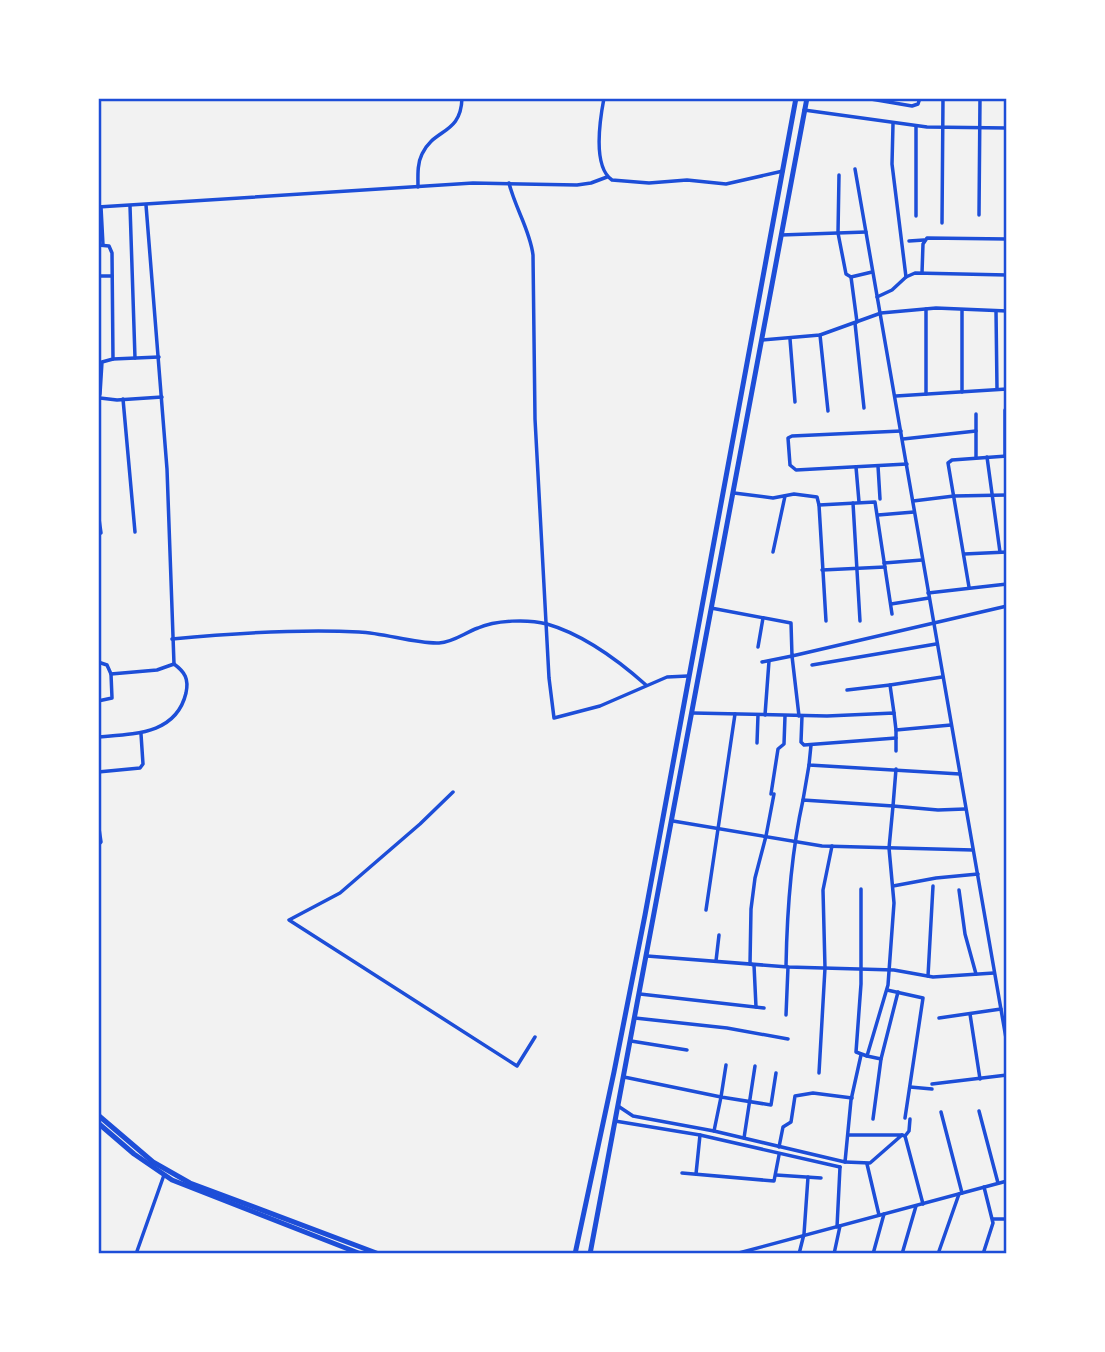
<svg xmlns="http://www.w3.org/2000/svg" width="1105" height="1352" font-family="Lato,sans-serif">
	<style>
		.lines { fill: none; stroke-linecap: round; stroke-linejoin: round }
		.minor { stroke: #1d4ed8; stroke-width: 3.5 }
		.primary { stroke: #1d4ed8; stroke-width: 5 }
		.neatline { fill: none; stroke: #1d4ed8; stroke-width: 2.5 }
	</style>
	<rect width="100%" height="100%" fill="#f2f2f2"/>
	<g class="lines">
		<g class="minor">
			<path d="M 604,98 C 600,119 592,166 612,180 L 649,183 L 687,180 L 726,184 L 783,171"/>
			<path d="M 865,98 L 912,106 L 918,104 L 920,98"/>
			<path d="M 804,110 L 927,127 L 1007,128"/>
			<path d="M 893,124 L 892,164 L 906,277"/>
			<path d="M 916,127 L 916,216"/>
			<path d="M 855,169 L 1007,1044"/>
			<path d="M 839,175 L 838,233 L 846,274 L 851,277 L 872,272"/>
			<path d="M 509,183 C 515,208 530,230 533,255 L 535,419 L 549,678 L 554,718 L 600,706 L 667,677 L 688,676"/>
			<path d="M 418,187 C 418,176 417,164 422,154 C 434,128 461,135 462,98"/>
			<path d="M 146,205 L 167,469 L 174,664"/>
			<path d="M 130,206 L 135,358"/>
			<path d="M 98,207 L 473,183 L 577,185 L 591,183 L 607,177"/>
			<path d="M 101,207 L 103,245"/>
			<path d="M 979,215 L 980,98"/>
			<path d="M 942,223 L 943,98"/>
			<path d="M 781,235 L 866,232"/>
			<path d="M 909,241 L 924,240"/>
			<path d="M 98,245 L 109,246 L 112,253 L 113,359 L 102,362 L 100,394 L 98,400"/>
			<path d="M 922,273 L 923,244 L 927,238 L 1007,239"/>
			<path d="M 98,276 L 112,276"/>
			<path d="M 851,277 L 857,322"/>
			<path d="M 877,297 L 892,290 L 906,277 L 915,273 L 1007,275"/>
			<path d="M 926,309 L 926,394"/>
			<path d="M 996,311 L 997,389"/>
			<path d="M 855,323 L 864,408"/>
			<path d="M 820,335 L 828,411"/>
			<path d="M 790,339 L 795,402"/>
			<path d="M 762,340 L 820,335 L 881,313 L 936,308 L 1007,311"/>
			<path d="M 113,359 L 159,357"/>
			<path d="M 962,392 L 962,310"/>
			<path d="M 896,396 L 1007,389"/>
			<path d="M 100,398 L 117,400 L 162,397"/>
			<path d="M 123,399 L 135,532"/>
			<path d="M 976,414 L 976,457"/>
			<path d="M 901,431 L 792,436 L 788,438 L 790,465 L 796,470 L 907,464"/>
			<path d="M 903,439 L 976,431"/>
			<path d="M 1005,456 L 1005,410"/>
			<path d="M 987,457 L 1000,552"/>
			<path d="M 878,466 L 880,499"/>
			<path d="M 856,467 L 859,502"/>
			<path d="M 734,493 L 773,498 L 794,494 L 817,497 L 819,505 L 826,621"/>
			<path d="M 913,501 L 954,496 L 1007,495"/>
			<path d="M 853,503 L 860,621"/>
			<path d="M 819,505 L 875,502 L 892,614"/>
			<path d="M 98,512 L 101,533"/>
			<path d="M 878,515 L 914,512"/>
			<path d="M 773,552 L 785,496"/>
			<path d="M 964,554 L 1007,552"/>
			<path d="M 884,563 L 922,560"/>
			<path d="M 822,570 L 885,567"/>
			<path d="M 969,587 L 948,463 L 952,460 L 1007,456"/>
			<path d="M 928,593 L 1007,584"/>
			<path d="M 891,604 L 929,598"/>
			<path d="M 711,608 L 791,623 L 792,656 L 1007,606"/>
			<path d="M 172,639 C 235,633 297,629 359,632 C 385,633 415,644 439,643 C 454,642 464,633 478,628 C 496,620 528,619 547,624 C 582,634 619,661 646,685"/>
			<path d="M 758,647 L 763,618"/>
			<path d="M 98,662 L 107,665 L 111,674 L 157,670 L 174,664 C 185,672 189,679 186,693 C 176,735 133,734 98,737"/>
			<path d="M 762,662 L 792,656 L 799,716"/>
			<path d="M 812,665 L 936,644"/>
			<path d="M 847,690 L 890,685"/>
			<path d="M 98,701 L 112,698 L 111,674"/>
			<path d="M 693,713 L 827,716 L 894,713 L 896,730 L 951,725"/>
			<path d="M 894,713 L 890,685 L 942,677"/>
			<path d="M 765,715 L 769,661"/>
			<path d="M 802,716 L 801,742 L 804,745 L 896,738"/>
			<path d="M 896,730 L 896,751"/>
			<path d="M 757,743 L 758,715"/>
			<path d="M 811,745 L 809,765 L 960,774"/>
			<path d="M 98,772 L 140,768 L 143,764 L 141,734"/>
			<path d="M 453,792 L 420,824 L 340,893 L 289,920 L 517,1066 L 535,1037"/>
			<path d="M 771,794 L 778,749 L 784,744 L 785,716"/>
			<path d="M 803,800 L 809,765"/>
			<path d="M 673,821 L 822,846 L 973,850"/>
			<path d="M 98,822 L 101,842 L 98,845"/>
			<path d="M 893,886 L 936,878 L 978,874"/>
			<path d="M 861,889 L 861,984 L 856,1052 L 867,1056 L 888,985 L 894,903 L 889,848 L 893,806 L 938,810 L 965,809"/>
			<path d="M 959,890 L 965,934 L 976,974"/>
			<path d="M 706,910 L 735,714"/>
			<path d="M 647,956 L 788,967 L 894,970 L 933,977 L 994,973"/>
			<path d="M 716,961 L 719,935"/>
			<path d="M 786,966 C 787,910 791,854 803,800 L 893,806 L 896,769"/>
			<path d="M 928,976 L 933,886"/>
			<path d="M 887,990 L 923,998 L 905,1118"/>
			<path d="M 640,994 L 764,1008"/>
			<path d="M 756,1007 L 754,965 L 750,964 L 751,909 L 755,878 L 766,836 L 774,794"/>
			<path d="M 970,1014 L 980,1079"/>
			<path d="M 786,1015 L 788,967"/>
			<path d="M 635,1018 L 727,1028 L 788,1039"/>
			<path d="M 939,1018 L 1001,1009"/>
			<path d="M 631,1041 L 687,1050"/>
			<path d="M 867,1056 L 881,1059"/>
			<path d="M 726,1065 L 721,1097 L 771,1105 L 776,1073"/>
			<path d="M 819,1073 L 825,968 L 823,890 L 832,846"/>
			<path d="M 932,1084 L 1007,1075"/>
			<path d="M 910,1087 L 932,1089"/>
			<path d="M 618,1106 L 633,1116 L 714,1131 L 721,1097 L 624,1077"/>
			<path d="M 979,1111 L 998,1183"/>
			<path d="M 941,1112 L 962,1193"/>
			<path d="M 873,1119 L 881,1059 L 898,992"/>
			<path d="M 615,1121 L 700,1135 L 840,1167"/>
			<path d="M 714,1131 L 845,1162 L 851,1100 L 861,1055"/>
			<path d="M 902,1135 L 905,1136 L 923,1204"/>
			<path d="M 905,1136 L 909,1131 L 910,1119"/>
			<path d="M 744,1138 L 755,1066"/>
			<path d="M 779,1147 L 783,1127 L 791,1122 L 795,1096 L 813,1093 L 852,1098"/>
			<path d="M 845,1162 L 870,1163 L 902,1135 L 848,1135"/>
			<path d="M 867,1164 L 879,1215"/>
			<path d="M 682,1173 L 774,1181 L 779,1155"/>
			<path d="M 696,1174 L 700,1135"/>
			<path d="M 776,1175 L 821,1178"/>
			<path d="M 993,1219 L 1007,1219"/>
			<path d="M 837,1227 L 840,1167"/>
			<path d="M 136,1254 L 164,1175"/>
			<path d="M 735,1254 L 1007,1181"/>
			<path d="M 799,1254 L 804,1234 L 808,1177"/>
			<path d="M 834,1254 L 840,1226"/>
			<path d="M 873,1254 L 884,1214"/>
			<path d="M 902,1254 L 916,1206"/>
			<path d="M 938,1254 L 959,1194"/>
			<path d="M 983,1254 L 993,1223 L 984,1187"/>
		</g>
		<g class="primary">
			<path d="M 98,1115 L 153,1162 L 190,1183 L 379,1254"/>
			<path d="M 98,1123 L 134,1154 L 172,1180 L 361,1254"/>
			<path d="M 575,1254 L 614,1072 L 645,915 L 796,98"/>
			<path d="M 590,1254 L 807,98"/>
		</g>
	</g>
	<rect width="1105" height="1352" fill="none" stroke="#ffffff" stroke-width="200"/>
	<rect x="100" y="100" width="905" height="1152" class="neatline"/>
</svg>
